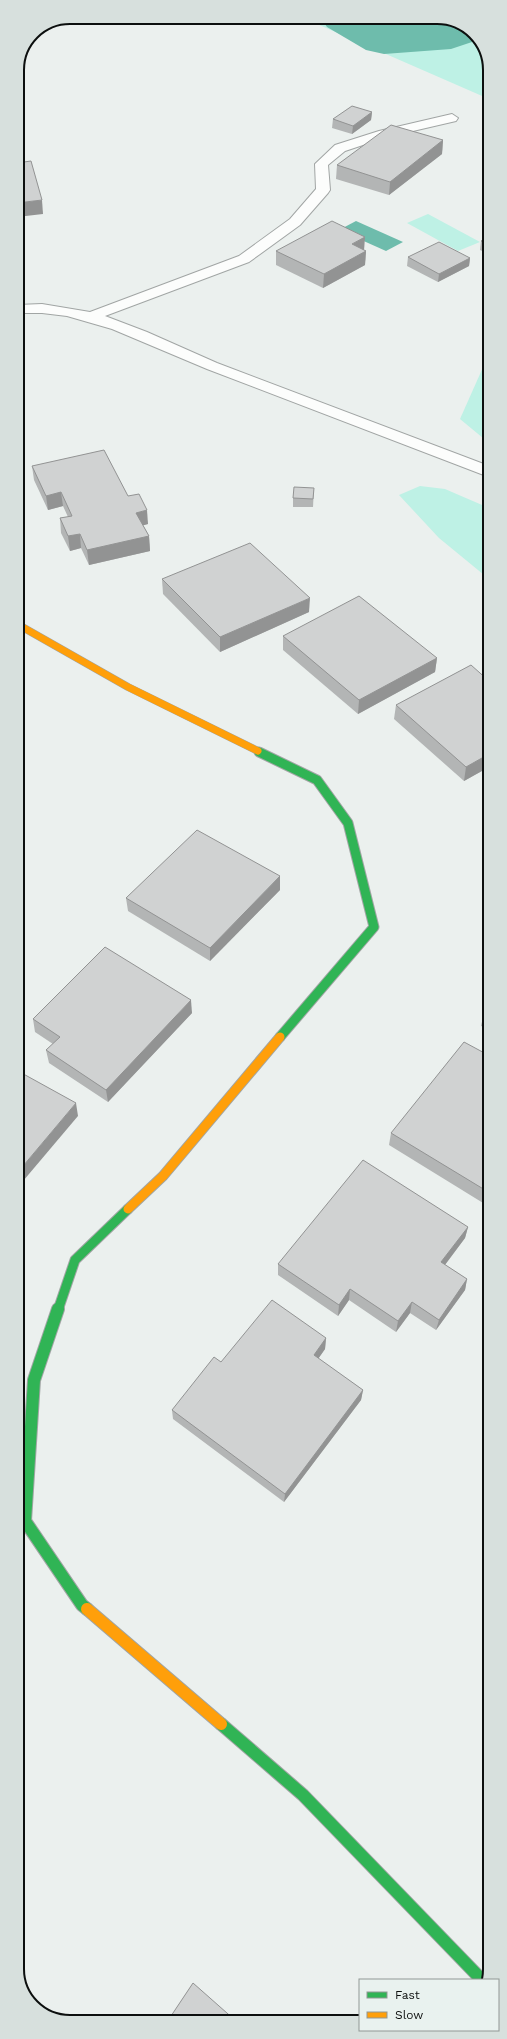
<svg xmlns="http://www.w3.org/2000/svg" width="507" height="2039" font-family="'Work Sans',sans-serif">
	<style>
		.green { fill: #bef1e5 }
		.water { fill: #6ebcac }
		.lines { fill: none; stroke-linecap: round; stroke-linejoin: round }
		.river { fill: #6ebcac; fill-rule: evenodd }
		.lane-casing { stroke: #a1a5a4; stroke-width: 2 }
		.fast-far2-casing { stroke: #a1a5a4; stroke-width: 8 }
		.fast-far1-casing { stroke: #a1a5a4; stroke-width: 11 }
		.fast-casing { stroke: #a1a5a4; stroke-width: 14 }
		.slow-far2-casing { stroke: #a1a5a4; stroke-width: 8 }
		.slow-far1-casing { stroke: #a1a5a4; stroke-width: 11 }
		.slow-casing { stroke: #a1a5a4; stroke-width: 14 }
		.lane { fill: #fcfdfc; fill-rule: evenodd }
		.fast-far2 { stroke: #30b455; stroke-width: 7 }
		.fast-far1 { stroke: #30b455; stroke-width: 9 }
		.fast { stroke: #30b455; stroke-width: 12 }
		.slow-far2 { stroke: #ff9f0a; stroke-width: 7 }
		.slow-far1 { stroke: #ff9f0a; stroke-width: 9 }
		.slow { stroke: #ff9f0a; stroke-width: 12 }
		.wall { fill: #b3b5b5 }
		.shaded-wall { fill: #929393 }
		.building { fill: #d0d2d2; stroke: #929393 }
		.rim { fill: none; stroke: #0c0f0e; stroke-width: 2 }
	</style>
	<rect width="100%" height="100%" fill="#ebf0ee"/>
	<g class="green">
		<path d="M 301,17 L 444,17 L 472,30 L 489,60 L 489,99 Z"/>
		<path d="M 428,214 L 480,242 L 458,251 L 407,223 Z"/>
		<path d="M 489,360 L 489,443 L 460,419 L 484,365 Z"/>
		<path d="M 420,486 L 445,489 L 489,508 L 489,579 L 439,538 L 399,495 Z"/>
	</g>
	<path class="water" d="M 356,221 L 403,242 L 386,251 L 339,230 Z"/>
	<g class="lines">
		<path class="river" d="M 320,17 L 381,17 L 392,23 L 445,18 L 472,30 L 478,40 L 451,49 L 384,54 L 366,50 L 327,27 Z"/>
		<g class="lane-casing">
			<path id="lane" d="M 452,114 L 458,118 L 456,121 L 387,137 L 345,151 L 328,165 L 330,190 L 328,193 L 300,225 L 249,262 L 105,316 L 147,332 L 217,363 L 489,466 L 489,477 L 207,369 L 112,329 L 67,316 L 42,313 L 17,313 L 17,305 L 42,304 L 90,312 L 239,256 L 290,219 L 316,189 L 315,164 L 335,145 L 379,131 Z"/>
		</g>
		<g class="fast-far2-casing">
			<path id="fast-far2" d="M 258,751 L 261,753"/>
		</g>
		<g class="fast-far1-casing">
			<g id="fast-far1">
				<path d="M 259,752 L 317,780 L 348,823 L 374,927 L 280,1037"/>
				<path d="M 58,1310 L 75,1260 L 128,1209"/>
			</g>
		</g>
		<g class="fast-casing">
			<g id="fast">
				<path d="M 58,1309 L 34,1380 L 25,1521 L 82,1605 L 87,1609"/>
				<path d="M 221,1724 L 303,1795 L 482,1980"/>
			</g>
		</g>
		<g class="slow-far2-casing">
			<path id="slow-far2" d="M 17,624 L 128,687 L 258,751"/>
		</g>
		<g class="slow-far1-casing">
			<path id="slow-far1" d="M 128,1209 L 163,1176 L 280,1037"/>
		</g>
		<g class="slow-casing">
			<path id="slow" d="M 87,1609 L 221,1724"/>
		</g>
		<use href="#lane" class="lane"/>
		<use href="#fast-far2" class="fast-far2"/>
		<use href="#fast-far1" class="fast-far1"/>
		<use href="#fast" class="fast"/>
		<use href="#slow-far2" class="slow-far2"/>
		<use href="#slow-far1" class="slow-far1"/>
		<use href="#slow" class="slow"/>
	</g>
	<g class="wall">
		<path d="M 372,112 L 371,120 L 352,134 L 332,128 L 333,119 Z"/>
		<path d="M 443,140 L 442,154 L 389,195 L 336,179 L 337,165 Z"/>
		<path d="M 489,237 L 489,254 L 480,250 L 481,241 Z"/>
		<path d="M 364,250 L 366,251 L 365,265 L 323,288 L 276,265 L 276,251 Z"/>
		<path d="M 408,257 L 470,258 L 469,266 L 438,282 L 407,266 Z"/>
		<path d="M 32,466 L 128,496 L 148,524 L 143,525 L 149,536 L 150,551 L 89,565 L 81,548 L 70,551 L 61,533 L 60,518 L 68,517 L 63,506 L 48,510 L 34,480 Z"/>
		<path d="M 314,488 L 313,507 L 293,507 L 293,498 Z"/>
		<path d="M 162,579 L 309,612 L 220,652 L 163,594 Z"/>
		<path d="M 283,636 L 437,658 L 435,672 L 358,714 L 283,650 Z"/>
		<path d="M 489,681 L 489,767 L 464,781 L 394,719 L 396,705 Z"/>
		<path d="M 489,817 L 489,839 L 487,830 Z"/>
		<path d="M 280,890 L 210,961 L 128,911 L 126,898 Z"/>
		<path d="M 490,998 L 490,1029 L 481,1026 L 484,1013 Z"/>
		<path d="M 192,1013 L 108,1102 L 49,1063 L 46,1050 L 53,1044 L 35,1032 L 33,1019 Z"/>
		<path d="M 490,1056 L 490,1205 L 488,1206 L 389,1145 L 391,1133 Z"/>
		<path d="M 468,1227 L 465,1238 L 445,1265 L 467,1279 L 465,1290 L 436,1330 L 410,1313 L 396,1332 L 349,1300 L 338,1316 L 278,1275 L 278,1264 Z"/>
		<path d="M 326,1338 L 325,1349 L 318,1359 L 363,1390 L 361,1400 L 284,1502 L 173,1419 L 172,1410 L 221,1362 Z"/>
	</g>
	<g class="shaded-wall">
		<path d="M 372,112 L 371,120 L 352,134 L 353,126 Z"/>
		<path d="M 443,140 L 442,154 L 389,195 L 390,182 Z"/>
		<path d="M 42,200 L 43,214 L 17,217 L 17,203 Z"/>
		<path d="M 365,237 L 364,251 L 352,244 Z"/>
		<path d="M 366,251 L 365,265 L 323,288 L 324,274 Z"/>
		<path d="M 470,258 L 469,266 L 438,282 L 439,274 Z"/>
		<path d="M 21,393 L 23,407 L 17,409 L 17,394 Z"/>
		<path d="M 61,492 L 63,506 L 48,510 L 46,496 Z"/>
		<path d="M 147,510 L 148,524 L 137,527 L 136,513 Z"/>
		<path d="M 80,534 L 81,548 L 70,551 L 68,536 Z"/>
		<path d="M 149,536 L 150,551 L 89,565 L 87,550 Z"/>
		<path d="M 310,598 L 309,612 L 220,652 L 220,637 Z"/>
		<path d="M 437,658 L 435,672 L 358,714 L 359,700 Z"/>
		<path d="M 489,754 L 489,767 L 464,781 L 466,767 Z"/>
		<path d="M 280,876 L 280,890 L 210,961 L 210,948 Z"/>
		<path d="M 191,1000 L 192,1013 L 108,1102 L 106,1090 Z"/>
		<path d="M 76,1103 L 78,1116 L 18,1187 L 18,1172 Z"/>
		<path d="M 468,1227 L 465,1238 L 438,1274 L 441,1262 Z"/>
		<path d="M 467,1279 L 465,1290 L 436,1330 L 439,1320 Z"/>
		<path d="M 350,1289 L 349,1300 L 338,1316 L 339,1305 Z"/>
		<path d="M 412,1302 L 410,1313 L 396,1332 L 398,1321 Z"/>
		<path d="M 326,1338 L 325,1349 L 313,1366 L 314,1355 Z"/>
		<path d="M 363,1390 L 361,1400 L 284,1502 L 285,1494 Z"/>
	</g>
	<g class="building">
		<path d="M 352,106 L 372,112 L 353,126 L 333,119 Z"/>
		<path d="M 391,125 L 443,140 L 390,182 L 337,165 Z"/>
		<path d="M 31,161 L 42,200 L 17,203 L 17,163 Z"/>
		<path d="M 332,221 L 365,237 L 352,244 L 366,251 L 324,274 L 276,251 Z"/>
		<path d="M 489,237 L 489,245 L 481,241 Z"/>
		<path d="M 439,242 L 470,258 L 439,274 L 408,257 Z"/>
		<path d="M 17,389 L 21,393 L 17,394 Z"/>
		<path d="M 104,450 L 128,496 L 139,494 L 147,510 L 136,513 L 149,536 L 87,550 L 80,534 L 68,536 L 60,518 L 72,516 L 61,492 L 46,496 L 32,466 Z"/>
		<path d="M 294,487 L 314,488 L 313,499 L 293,498 Z"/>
		<path d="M 250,543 L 310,598 L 220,637 L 162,579 Z"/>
		<path d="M 359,596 L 437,658 L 359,700 L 283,636 Z"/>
		<path d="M 471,665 L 489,681 L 489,754 L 466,767 L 396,705 Z"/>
		<path d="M 197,830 L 280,876 L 210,948 L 126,898 Z"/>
		<path d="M 105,947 L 191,1000 L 106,1090 L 46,1050 L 60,1037 L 33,1019 Z"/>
		<path d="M 490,998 L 490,1015 L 484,1013 Z"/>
		<path d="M 464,1042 L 490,1056 L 490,1193 L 391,1133 Z"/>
		<path d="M 18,1071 L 76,1103 L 18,1172 Z"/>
		<path d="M 363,1160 L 468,1227 L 441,1262 L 467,1279 L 439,1320 L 412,1302 L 398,1321 L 350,1289 L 339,1305 L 278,1264 Z"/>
		<path d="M 272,1300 L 326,1338 L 314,1355 L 363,1390 L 285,1494 L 172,1410 L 214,1357 L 221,1362 Z"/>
		<path d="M 193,1983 L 236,2021 L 167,2022 Z"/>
		<path d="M 119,2019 L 122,2022 L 117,2022 Z"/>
	</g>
	<path d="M0 0H507V2039H0ZM70 24H437A46 46 0 0 1 483 70V1969A46 46 0 0 1 437 2015H70A46 46 0 0 1 24 1969V70A46 46 0 0 1 70 24Z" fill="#d7e0dd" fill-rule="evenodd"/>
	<path class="rim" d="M70 24H437A46 46 0 0 1 483 70V1969A46 46 0 0 1 437 2015H70A46 46 0 0 1 24 1969V70A46 46 0 0 1 70 24Z"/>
	<rect x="359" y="1979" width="140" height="52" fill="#e9f2ef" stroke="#919795"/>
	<rect x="367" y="1992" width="20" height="6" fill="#30b455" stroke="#919795"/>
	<text x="395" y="1999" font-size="12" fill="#0c0f0e">Fast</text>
	<rect x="367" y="2012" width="20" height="6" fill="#ff9f0a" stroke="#919795"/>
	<text x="395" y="2019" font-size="12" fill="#0c0f0e">Slow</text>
</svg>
